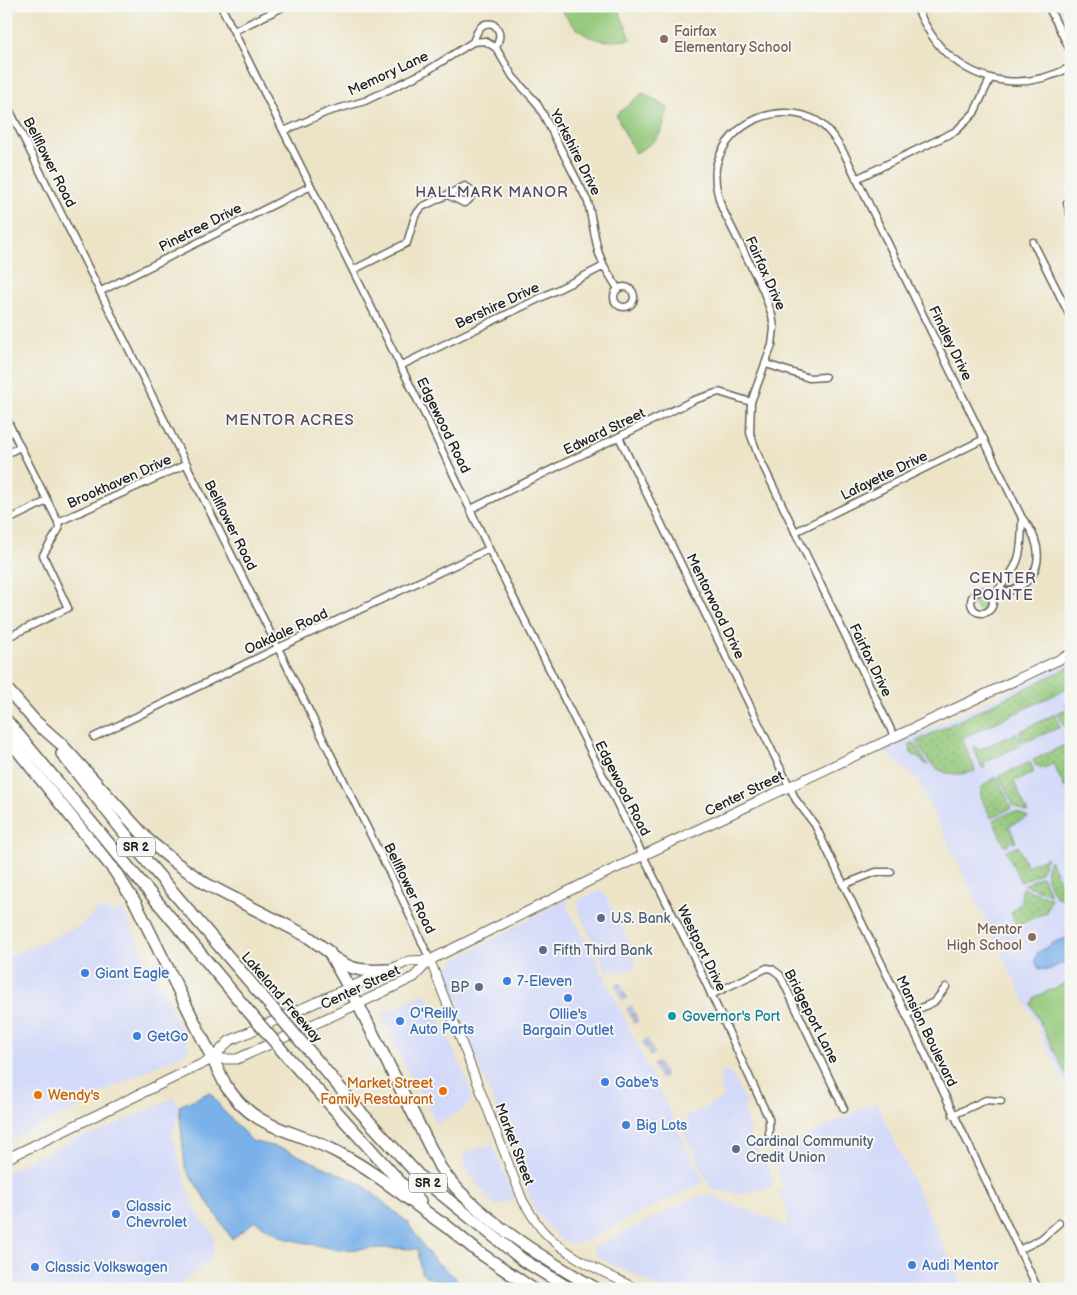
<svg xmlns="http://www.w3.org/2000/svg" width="1077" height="1295" font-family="'Balsamiq Sans',sans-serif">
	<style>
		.built { fill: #d3d9f9 }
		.industrial { fill: url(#industrial-grid) }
		.grass { fill: url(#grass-dots); stroke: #57724a }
		.pitch { fill: #92c779; stroke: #57724a }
		.water { fill: #7ab1e9; stroke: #4b6682 }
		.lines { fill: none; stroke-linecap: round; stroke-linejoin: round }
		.minor-casing { stroke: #656258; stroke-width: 9 }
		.tertiary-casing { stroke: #656258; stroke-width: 10 }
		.secondary-casing { stroke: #656258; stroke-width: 11 }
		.motorway-casing { stroke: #656258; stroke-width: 14 }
		.minor { stroke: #fff; stroke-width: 6 }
		.tertiary { stroke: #fff; stroke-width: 8 }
		.secondary { stroke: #fff; stroke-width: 9 }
		.motorway { stroke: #fff; stroke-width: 11 }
		.motorway-bridge-casing { stroke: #656258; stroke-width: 14; stroke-linecap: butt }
		.motorway-bridge { stroke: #fff; stroke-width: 11 }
		.education-dot { fill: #8d6e63; stroke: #f6f6f2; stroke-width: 2 }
		.service-dot { fill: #5c6f8a; stroke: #f6f6f2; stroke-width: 2 }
		.shop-dot { fill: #3f7fe0; stroke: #f6f6f2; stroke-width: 2 }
		.culture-dot { fill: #0f9aa8; stroke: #f6f6f2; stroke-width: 2 }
		.food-dot { fill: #e8710a; stroke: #f6f6f2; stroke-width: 2 }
		.labels { text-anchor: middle; stroke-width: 4; stroke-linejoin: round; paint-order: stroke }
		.shield { fill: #f6f6f2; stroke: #5d5d5c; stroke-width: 1 }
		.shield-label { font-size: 12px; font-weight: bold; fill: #1c1c1c }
		.education-label { font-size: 14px; fill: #785e54; stroke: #f6f6f2; text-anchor: start }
		.street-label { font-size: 14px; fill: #1c1c1c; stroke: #f6f6f2 }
		.service-label { font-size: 14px; fill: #4e5e75; stroke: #f6f6f2; text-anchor: start }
		.shop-label { font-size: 14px; fill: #366cbe; stroke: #f6f6f2; text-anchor: start }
		.culture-label { font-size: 14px; fill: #0d838f; stroke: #f6f6f2; text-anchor: start }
		.food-label { font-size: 14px; fill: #c56008; stroke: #f6f6f2; text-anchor: end }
		.neighbourhood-label { font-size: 15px; letter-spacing: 1px; fill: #53465e; stroke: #f6f6f2 }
	</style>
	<defs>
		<pattern id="industrial-grid" width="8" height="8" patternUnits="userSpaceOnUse" patternTransform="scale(1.25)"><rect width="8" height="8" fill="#bcc3de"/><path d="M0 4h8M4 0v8" fill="none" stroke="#a1a7be"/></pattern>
		<pattern id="grass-dots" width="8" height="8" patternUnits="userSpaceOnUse" patternTransform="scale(1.25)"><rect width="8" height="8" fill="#92c779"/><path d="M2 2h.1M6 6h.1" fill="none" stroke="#7daa68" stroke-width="1.8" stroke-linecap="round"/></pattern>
	</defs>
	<rect width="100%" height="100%" fill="#f6f6f2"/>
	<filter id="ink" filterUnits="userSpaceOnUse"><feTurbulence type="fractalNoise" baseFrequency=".02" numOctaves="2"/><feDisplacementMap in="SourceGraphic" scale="10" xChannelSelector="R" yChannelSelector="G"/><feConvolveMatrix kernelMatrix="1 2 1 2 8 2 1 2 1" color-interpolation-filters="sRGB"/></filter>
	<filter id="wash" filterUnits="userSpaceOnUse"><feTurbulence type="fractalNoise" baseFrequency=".0096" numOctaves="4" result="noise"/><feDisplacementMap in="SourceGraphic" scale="20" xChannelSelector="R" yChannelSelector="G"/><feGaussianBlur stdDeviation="1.12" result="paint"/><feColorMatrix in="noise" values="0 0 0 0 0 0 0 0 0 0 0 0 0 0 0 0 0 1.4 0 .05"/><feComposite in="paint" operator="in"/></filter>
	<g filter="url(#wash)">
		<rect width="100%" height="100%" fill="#ede4c8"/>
		<g class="built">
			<path d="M 1071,661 L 1071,1096 L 917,779 L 884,751 Z"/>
			<path d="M 602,889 L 636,956 L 634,968 L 622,973 L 614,969 L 607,971 L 579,912 L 577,901 Z"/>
			<path d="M 569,898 L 567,907 L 593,953 L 704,1183 L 623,1221 L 575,1246 L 557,1237 L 536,1212 L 467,1034 L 460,1007 L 448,974 L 449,967 L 456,959 Z"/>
			<path d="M 122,908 L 187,1042 L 189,1051 L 100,1093 L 89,1100 L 87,1104 L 6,1142 L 6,958 L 81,925 L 97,910 L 107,910 L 112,913 Z"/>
			<path d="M 421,995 L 426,995 L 449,1040 L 468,1084 L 472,1099 L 463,1110 L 437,1123 L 401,1058 L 381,1014 Z"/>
			<path d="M 721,1071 L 732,1074 L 747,1105 L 743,1107 L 748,1122 L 751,1143 L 759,1151 L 772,1175 L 774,1186 L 742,1194 L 712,1190 L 683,1130 L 687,1122 L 685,1118 L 725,1097 L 720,1088 Z"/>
			<path d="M 173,1098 L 178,1104 L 178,1117 L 172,1135 L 180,1163 L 188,1190 L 198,1215 L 211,1230 L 214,1238 L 212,1256 L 206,1264 L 173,1289 L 29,1289 L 24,1284 L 16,1285 L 6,1274 L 6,1172 L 80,1137 L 100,1132 Z"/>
			<path d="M 876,1102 L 964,1289 L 662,1289 L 596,1256 L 593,1247 L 698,1196 L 711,1195 L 786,1226 L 789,1215 L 778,1193 L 784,1188 L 771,1153 Z"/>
			<path d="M 492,1144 L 515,1200 L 497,1206 L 489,1200 L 464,1165 L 463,1154 Z"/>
			<path d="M 430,1283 L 441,1285 L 451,1289 L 417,1289 L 418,1287 Z"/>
		</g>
		<g class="industrial">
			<path d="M 620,982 L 628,998 L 622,1001 L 615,985 Z"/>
			<path d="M 632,1005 L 639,1022 L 633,1024 L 626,1008 Z"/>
			<path d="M 648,1038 L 655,1054 L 649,1057 L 642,1041 Z"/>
			<path d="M 658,1061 L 666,1077 L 660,1080 L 653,1064 Z"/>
		</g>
		<g class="grass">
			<circle cx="982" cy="602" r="9"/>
			<path d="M 1071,666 L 1071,687 L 962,738 L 975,769 L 975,771 C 944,780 929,768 917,741 Z"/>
			<path d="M 1068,703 L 1071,706 L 1071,722 L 1064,726 L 1058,713 L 1067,709 L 1066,704 Z"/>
			<path d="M 1055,714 L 1060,727 L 1023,743 L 1019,732 Z"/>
			<path d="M 1016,733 L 1021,745 L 984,763 L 985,768 L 982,768 L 974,749 L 975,746 L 979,750 Z"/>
			<path d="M 915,743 L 921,755 L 928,765 L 911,753 L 910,744 Z"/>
			<path d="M 1069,743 L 1071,745 L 1071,772 L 1065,788 L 1053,764 L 1041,769 L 1039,765 L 1036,766 L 1033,760 Z"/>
			<path d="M 1030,762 L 1034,772 L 1014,782 L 1028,813 L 1014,806 L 999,776 Z"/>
			<path d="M 997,777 L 1011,807 L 1010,809 L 991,818 C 981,796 971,789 997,777 Z"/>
			<path d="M 1012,812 L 1017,812 L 1028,817 L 1009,826 L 1016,842 L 1013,843 L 1012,841 L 1008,842 L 1009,845 L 1005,847 L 993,820 Z"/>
			<path d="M 1018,846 L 1027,866 L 1047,857 L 1040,873 L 1021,882 L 1006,851 Z"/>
			<path d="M 1050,860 L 1067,897 L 1071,895 L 1071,900 L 1069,901 L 1055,896 C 1048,881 1043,876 1050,860 Z"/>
			<path d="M 1041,876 L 1043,877 L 1050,894 L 1024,885 Z"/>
			<path d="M 1022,888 L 1051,898 L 1046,912 L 1017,926 L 1011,913 L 1021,902 Z"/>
		</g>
		<g class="pitch">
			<path d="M 569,6 L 617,6 L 631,39 C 600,45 578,38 562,10 Z"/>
			<path d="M 643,93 L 668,108 C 662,134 660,140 635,153 L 616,115 Z"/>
			<path d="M 1071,981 L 1071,1085 L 1031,1004 L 1035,997 Z"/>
		</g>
		<g class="water">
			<path d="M 1066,938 L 1071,942 L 1071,959 L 1048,970 L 1039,969 L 1035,961 L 1037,953 L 1055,942 Z"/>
			<path d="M 210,1092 L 221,1108 L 252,1141 L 284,1149 L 362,1184 L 407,1222 L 431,1257 L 457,1279 L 453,1285 L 434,1280 L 421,1273 L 418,1249 L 384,1248 L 338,1250 L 284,1238 L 255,1221 L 232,1239 L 185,1168 L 179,1106 Z"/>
		</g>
	</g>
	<g filter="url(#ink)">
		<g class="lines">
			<g class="minor-casing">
				<g id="minor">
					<path d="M 221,6 L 428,421 L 489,549 L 692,953 L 769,1119 L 769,1134"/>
					<path d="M 916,6 C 923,22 933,40 945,52 C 982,86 1027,90 1071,67"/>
					<path d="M 1048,6 L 1071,52"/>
					<path d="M 234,31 L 285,6"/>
					<path d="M 473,42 C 477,32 480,21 493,24 C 502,31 500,38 496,48"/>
					<path d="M 6,103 L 278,648 L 398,890 L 430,960"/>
					<path d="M 284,131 L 327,112 L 365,101 L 425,72 L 473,42 L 485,41 L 496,48 L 513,77 L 536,102 L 543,114 L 588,202 L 598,251 L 604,266 L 618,289"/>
					<path d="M 856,179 L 956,131 L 974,113 L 990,79"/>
					<path d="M 1067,203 L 1071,217"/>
					<path d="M 1033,242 L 1071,318"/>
					<path d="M 353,270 L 407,243 L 415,216 L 422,207 L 459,189 L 465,186 L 471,190 C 472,197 470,200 464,203 L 448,195"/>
					<circle cx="624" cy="297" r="10"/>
					<path d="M 101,291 L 311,186"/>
					<path d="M 766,364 L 809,378 L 825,377"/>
					<path d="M 400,366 C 468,332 537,301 604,266"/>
					<path d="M 6,418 L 58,522 L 187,464"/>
					<path d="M 619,437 L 796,800 L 815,825 L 1038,1289"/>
					<path d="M 6,454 L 20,447"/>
					<path d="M 471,509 L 694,400 L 719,392 L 751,402"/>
					<path d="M 6,521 L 47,501"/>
					<path d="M 795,532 L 984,439"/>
					<circle cx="982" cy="602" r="11"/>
					<path d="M 992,597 C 1020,564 1021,561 1022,518"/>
					<path d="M 10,636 L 68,608 L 43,555 L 59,529 L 58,522"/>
					<path d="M 894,736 L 758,455 L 750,433 L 751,402 L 772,345 L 774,328 L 772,315 L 763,290 L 722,208 C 717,194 713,178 717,163 C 729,122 779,100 817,121 C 830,129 839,144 846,157 L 1022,518 C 1036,534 1045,559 1030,578 C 1022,588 1003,593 992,597"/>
					<path d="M 94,737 L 278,648 L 489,549"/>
					<path d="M 843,885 L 876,872 L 891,872"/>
					<path d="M 711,995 L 767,968 L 772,969 L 780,975 L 844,1109"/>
					<path d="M 906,1015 L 934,1002 L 946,987"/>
					<path d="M 953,1115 L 986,1100 L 1001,1101"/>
					<path d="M 1019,1250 L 1041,1239 L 1059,1223"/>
				</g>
			</g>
			<g class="tertiary-casing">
				<path id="tertiary" d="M 430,960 L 523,1201 C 530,1212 536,1224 545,1233 C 568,1257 607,1274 637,1289"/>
			</g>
			<g class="secondary-casing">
				<g id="secondary">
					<path d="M 212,1059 L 237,1059 L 358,1004 L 414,977 L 430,960 L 595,878 L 1071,654"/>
					<path d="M 6,1159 L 212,1059 L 229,1041 L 409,961 L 430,960"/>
				</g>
			</g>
			<g class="motorway-casing">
				<g id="motorway">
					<path d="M 6,688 L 41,728"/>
					<path d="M 6,720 L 249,1012"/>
					<path d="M 36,722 L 60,743 L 148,840 L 176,863 L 206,884 L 307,936 L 329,952 L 358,1004 L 440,1167 C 471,1215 547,1261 597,1289"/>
					<path d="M 6,736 L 114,870 L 136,904 L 226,1086 C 256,1131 291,1128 335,1151 C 375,1171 411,1202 448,1228"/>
					<path d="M 62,754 L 149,864 L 268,1003"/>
					<path d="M 334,958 C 353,972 367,971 389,970"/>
					<path d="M 309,1051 L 356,1107 L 420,1177 L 523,1260 L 570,1289"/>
					<path d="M 291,1061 L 400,1182 L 420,1201"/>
					<path d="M 443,1223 L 477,1251 L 533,1289"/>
				</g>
			</g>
			<use href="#minor" class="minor"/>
			<use href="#tertiary" class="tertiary"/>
			<use href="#secondary" class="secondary"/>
			<use href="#motorway" class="motorway"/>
			<g class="motorway-bridge-casing">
				<g id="motorway-bridge">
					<path d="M 268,1003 L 309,1051"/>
					<path d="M 249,1012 L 291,1061"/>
				</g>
			</g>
			<use href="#motorway-bridge" class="motorway-bridge"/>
		</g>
	</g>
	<g class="education-dot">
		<circle cx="664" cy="39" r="5"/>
		<circle cx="1032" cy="937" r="5"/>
	</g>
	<g class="service-dot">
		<circle cx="601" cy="918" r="5"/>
		<circle cx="543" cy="950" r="5"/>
		<circle cx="479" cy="987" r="5"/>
		<circle cx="736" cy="1149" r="5"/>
	</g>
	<g class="shop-dot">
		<circle cx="85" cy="973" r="5"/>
		<circle cx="507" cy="981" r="5"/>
		<circle cx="568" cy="998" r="5"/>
		<circle cx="400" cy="1021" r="5"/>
		<circle cx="137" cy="1036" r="5"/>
		<circle cx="605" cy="1082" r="5"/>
		<circle cx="626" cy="1125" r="5"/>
		<circle cx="116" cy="1214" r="5"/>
		<circle cx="912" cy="1265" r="5"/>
		<circle cx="35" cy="1267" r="5"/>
	</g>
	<circle class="culture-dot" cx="672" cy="1016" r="5"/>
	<g class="food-dot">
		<circle cx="443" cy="1091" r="5"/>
		<circle cx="38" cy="1095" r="5"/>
	</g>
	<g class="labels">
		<g class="shield">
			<rect x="117" y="837.5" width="38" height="19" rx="4"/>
			<rect x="409" y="1173.5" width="38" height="19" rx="4"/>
		</g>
		<g class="shield-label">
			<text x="136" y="851">SR 2</text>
			<text x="428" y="1187">SR 2</text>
		</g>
		<g class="education-label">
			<text x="674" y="36">Fairfax<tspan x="674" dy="16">Elementary School</tspan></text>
			<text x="1022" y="934" text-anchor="end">Mentor<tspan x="1022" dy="16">High School</tspan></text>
		</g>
		<g class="street-label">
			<text transform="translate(388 73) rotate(-25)" y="5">Memory Lane</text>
			<text transform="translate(576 152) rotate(63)" y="5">Yorkshire Drive</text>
			<text transform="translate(50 162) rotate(63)" y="5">Bellflower Road</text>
			<text transform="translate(200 227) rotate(-27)" y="5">Pinetree Drive</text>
			<text transform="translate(766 273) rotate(66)" y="5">Fairfax Drive</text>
			<text transform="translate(497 305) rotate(-25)" y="5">Bershire Drive</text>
			<text transform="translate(951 343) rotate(64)" y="5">Findley Drive</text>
			<text transform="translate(444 425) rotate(64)" y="5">Edgewood Road</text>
			<text transform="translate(604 431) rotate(-26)" y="5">Edward Street</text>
			<text transform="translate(884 475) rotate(-26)" y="5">Lafayette Drive</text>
			<text transform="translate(119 481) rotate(-24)" y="5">Brookhaven Drive</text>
			<text transform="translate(231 525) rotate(63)" y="5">Bellflower Road</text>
			<text transform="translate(716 606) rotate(64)" y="5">Mentorwood Drive</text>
			<text transform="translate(286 631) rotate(-25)" y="5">Oakdale Road</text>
			<text transform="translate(871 660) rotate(64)" y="5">Fairfax Drive</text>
			<text transform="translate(623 788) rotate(63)" y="5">Edgewood Road</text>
			<text transform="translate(744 793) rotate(-26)" y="5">Center Street</text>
			<text transform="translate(410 888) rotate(64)" y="5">Bellflower Road</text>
			<text transform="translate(702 948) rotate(64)" y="5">Westport Drive</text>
			<text transform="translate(360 987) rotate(-25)" y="5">Center Street</text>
			<text transform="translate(282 997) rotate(49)" y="5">Lakeland Freeway</text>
			<text transform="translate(812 1016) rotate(63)" y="5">Bridgeport Lane</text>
			<text transform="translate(927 1031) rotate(64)" y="5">Mansion Boulevard</text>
			<text transform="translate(515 1144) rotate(69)" y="5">Market Street</text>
		</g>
		<g class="service-label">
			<text x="611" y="923">U.S. Bank</text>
			<text x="553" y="955">Fifth Third Bank</text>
			<text x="469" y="992" text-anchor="end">BP</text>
			<text x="746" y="1146">Cardinal Community<tspan x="746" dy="16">Credit Union</tspan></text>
		</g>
		<g class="shop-label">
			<text x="95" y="978">Giant Eagle</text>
			<text x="517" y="986">7-Eleven</text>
			<text x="410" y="1018">O'Reilly<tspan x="410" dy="16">Auto Parts</tspan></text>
			<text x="568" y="1019" text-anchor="middle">Ollie's<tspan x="568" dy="16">Bargain Outlet</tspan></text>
			<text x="147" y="1041">GetGo</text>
			<text x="615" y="1087">Gabe's</text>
			<text x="636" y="1130">Big Lots</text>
			<text x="126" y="1211">Classic<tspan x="126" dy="16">Chevrolet</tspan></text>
			<text x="922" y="1270">Audi Mentor</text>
			<text x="45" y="1272">Classic Volkswagen</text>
		</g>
		<g class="culture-label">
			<text x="682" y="1021">Governor's Port</text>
		</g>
		<g class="food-label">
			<text x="433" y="1088">Market Street<tspan x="433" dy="16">Family Restaurant</tspan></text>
			<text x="48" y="1100" text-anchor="start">Wendy's</text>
		</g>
		<g class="neighbourhood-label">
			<text x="492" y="197">HALLMARK MANOR</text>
			<text x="290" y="425">MENTOR ACRES</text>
			<text x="1003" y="583">CENTER<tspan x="1003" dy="17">POINTE</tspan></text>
		</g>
	</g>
	<rect width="1077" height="1295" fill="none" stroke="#f6f6f2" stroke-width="25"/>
</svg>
